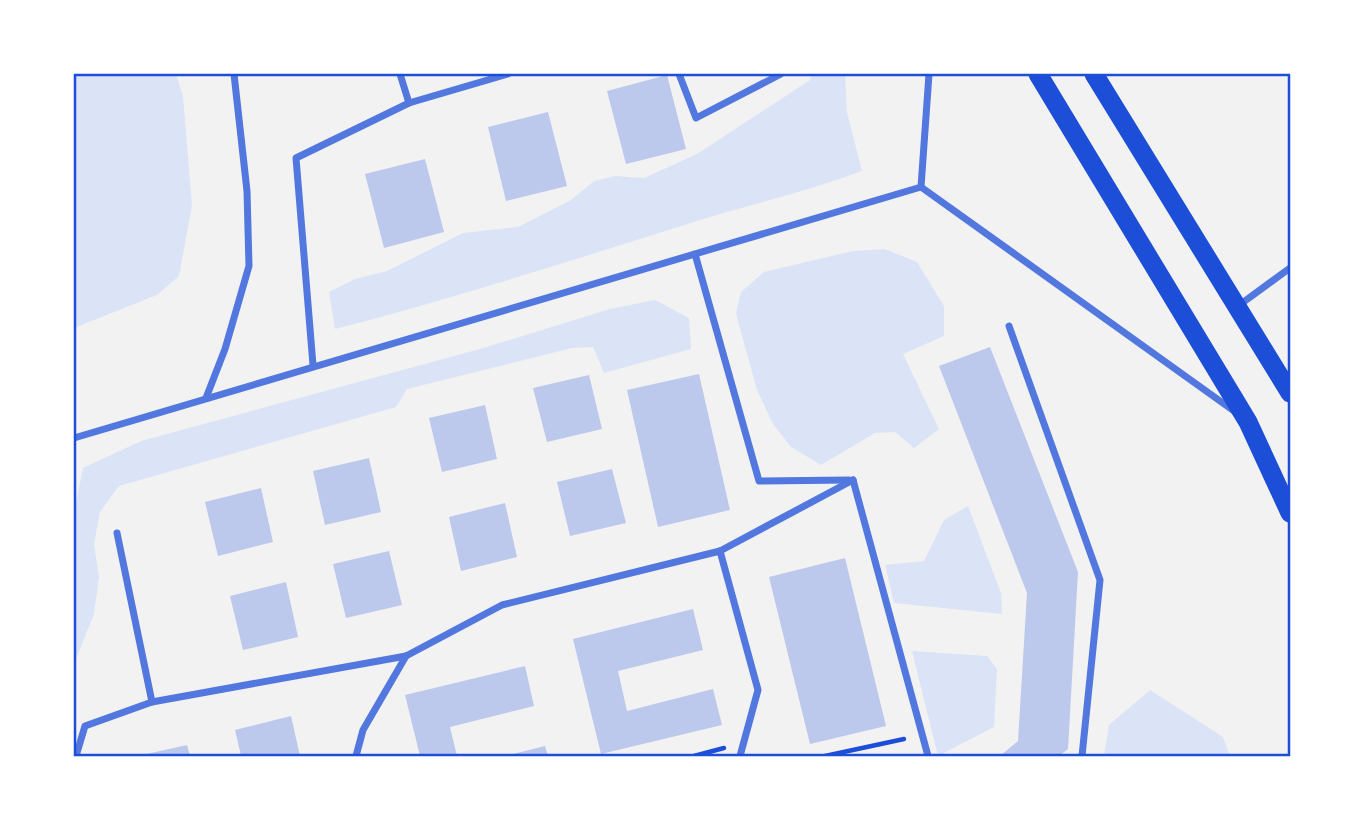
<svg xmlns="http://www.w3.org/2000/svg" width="1364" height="830" font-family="'Varela Round',sans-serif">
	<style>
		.green { fill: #dbe4f7 }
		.building { fill: #bdc9ec }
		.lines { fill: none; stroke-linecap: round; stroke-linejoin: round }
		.path { stroke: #1d4ed8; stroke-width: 4.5 }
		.minor { stroke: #5277de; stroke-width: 7 }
		.trunk { stroke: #1d4ed8; stroke-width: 19 }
		.neatline { fill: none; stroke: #1d4ed8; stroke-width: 2.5 }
	</style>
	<rect width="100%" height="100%" fill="#f2f2f2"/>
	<g class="green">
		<path d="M 74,74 L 176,74 L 183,96 L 192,205 L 179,276 L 157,295 L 74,328 Z"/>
		<path d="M 811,74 L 845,74 L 847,112 L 862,171 C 801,194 739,207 678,227 C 564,263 451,299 335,329 L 329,292 L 355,279 L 387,271 L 463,233 L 518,227 L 571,200 L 594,181 L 615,176 L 644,178 L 697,154 L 810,80 Z"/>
		<path d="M 885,249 L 917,262 L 944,306 L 944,336 L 903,354 L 939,429 L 914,448 L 895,432 L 875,433 L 821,465 L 791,447 L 773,424 L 757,390 L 736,314 L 741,292 L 764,272 L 853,251 Z"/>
		<path d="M 655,300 L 689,318 L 691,349 L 604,373 L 593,347 L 572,348 L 407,389 L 396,407 L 119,486 L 100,512 L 94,544 L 99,577 L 94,614 L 74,664 L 74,513 L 83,468 L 141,441 L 480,349 L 610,309 Z"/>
		<path d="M 968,506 L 1001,593 L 1002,614 L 894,603 L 885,565 L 924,561 L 944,520 Z"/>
		<path d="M 912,651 L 987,656 L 997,669 L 994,727 L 938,756 Z"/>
		<path d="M 1150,690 L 1223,737 L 1230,756 L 1104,756 L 1109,725 Z"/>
	</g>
	<g class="building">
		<path d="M 667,75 L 686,149 L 626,164 L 607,91 Z"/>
		<path d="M 548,112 L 567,186 L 506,201 L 488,127 Z"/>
		<path d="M 425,159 L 444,232 L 384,248 L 365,174 Z"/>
		<path d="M 990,347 L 1078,572 L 1068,749 L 1059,756 L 1000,756 L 1018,741 L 1027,593 L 939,366 Z"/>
		<path d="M 699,374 L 730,510 L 658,527 L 627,390 Z"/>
		<path d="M 589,375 L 602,429 L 547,442 L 533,388 Z"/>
		<path d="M 485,405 L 497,459 L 442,472 L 429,418 Z"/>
		<path d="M 369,458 L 381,512 L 325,525 L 313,471 Z"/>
		<path d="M 612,469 L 626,523 L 570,536 L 557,482 Z"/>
		<path d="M 261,488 L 273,542 L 218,556 L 205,502 Z"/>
		<path d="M 505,503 L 517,557 L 461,571 L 449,517 Z"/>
		<path d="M 389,551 L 402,605 L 346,618 L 333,564 Z"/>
		<path d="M 845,558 L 886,726 L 810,744 L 769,577 Z"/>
		<path d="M 286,582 L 298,637 L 243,650 L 230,596 Z"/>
		<path d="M 693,609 L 703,650 L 618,671 L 627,711 L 713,689 L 722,725 L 601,754 L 573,639 Z"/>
		<path d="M 525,666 L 534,706 L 450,727 L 457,756 L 420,756 L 405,695 Z"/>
		<path d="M 291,716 L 300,756 L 241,756 L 235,730 Z"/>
		<path d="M 187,745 L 190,756 L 142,756 L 142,755 Z"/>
		<path d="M 545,746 L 548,756 L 505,756 Z"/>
	</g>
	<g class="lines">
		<g class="path">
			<path d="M 694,756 L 724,748"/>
			<path d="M 825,756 L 904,739"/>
		</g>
		<g class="minor">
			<path d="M 400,74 L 409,103"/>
			<path d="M 679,74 L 696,118 L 781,74"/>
			<path d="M 921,187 L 1234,411"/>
			<path d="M 695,254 L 759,481 L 849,480"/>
			<path d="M 1238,306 L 1290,268"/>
			<path d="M 1009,326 L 1100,580 L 1082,756"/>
			<path d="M 313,365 L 296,158 L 409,103 L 508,74"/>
			<path d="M 206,398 L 225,349 L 249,266 L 247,191 L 234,74"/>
			<path d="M 74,438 L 921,187 L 929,74"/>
			<path d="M 853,480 L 928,756"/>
			<path d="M 117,533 L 152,702"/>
			<path d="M 720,551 L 758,690 L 740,756"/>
			<path d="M 76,756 L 85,726 L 152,702 L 406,656 L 502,605 L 720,551 L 853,480"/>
			<path d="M 356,756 L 363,730 L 406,656"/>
		</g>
		<g class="trunk">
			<path d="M 1038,74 L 1248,422 L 1290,513"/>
			<path d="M 1094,74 L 1290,393"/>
		</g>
	</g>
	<rect width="1364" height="830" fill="none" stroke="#ffffff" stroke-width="150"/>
	<rect x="75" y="75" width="1214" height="680" class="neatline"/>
</svg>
